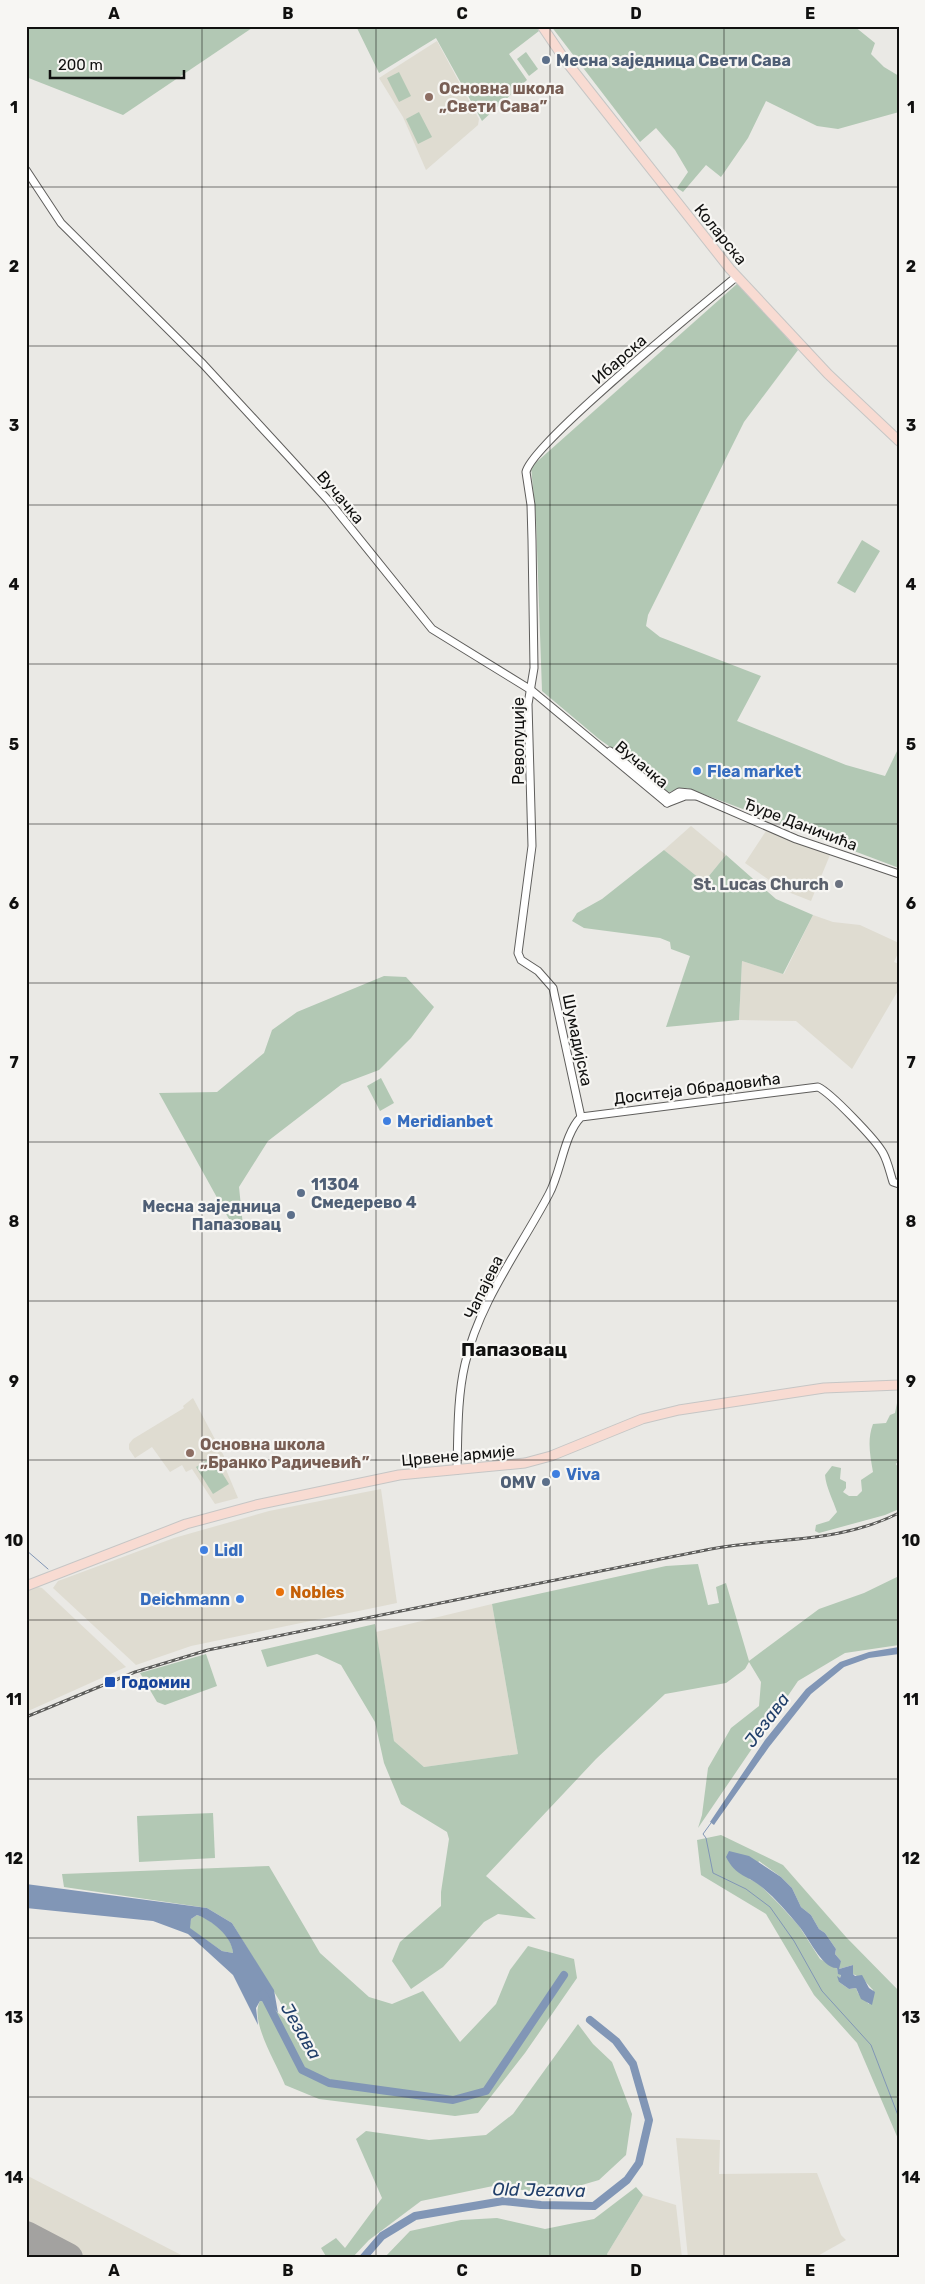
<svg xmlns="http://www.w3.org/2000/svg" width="925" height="2284" font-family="Rubik,sans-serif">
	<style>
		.built { fill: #dfdcd1 }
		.green { fill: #b2c8b4; fill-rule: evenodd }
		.water { fill: #8196b6; fill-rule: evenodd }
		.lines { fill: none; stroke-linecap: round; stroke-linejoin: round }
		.stream { stroke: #8196b6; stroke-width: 1 }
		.river { stroke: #8196b6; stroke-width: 8 }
		.runway { stroke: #a3a2a0; stroke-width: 30 }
		.minor-casing { stroke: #5f5e5c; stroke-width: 9 }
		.major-casing { stroke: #c6c6c5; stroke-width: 11 }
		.minor { stroke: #fff; stroke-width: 7 }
		.major { stroke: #f8dbd2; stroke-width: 9 }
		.rail-casing { stroke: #5c5c5a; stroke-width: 3 }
		.rail { stroke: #f7f6f3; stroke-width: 1; stroke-dasharray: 4; stroke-linecap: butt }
		.grid { fill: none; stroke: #10100f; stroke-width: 1; stroke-opacity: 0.55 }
		.service-dot { fill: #5c6f8a; stroke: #f7f6f3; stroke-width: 2 }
		.education-dot { fill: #8d6e63; stroke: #f7f6f3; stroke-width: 2 }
		.shop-dot { fill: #3f7fe0; stroke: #f7f6f3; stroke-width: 2 }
		.worship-dot { fill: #6b7280; stroke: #f7f6f3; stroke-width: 2 }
		.food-dot { fill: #e8710a; stroke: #f7f6f3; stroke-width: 2 }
		.transit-dot { fill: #1a4fb4; stroke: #f7f6f3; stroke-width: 2 }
		.labels { text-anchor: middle; stroke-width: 4.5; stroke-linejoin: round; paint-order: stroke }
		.service-label { font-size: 16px; font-weight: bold; fill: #4e5e75; stroke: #f7f6f3; text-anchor: start }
		.education-label { font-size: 16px; font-weight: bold; fill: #785e54; stroke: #f7f6f3; text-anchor: start }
		.street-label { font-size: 16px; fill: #10100f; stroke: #f7f6f3 }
		.shop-label { font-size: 16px; font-weight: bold; fill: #366cbe; stroke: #f7f6f3; text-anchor: start }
		.worship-label { font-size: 16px; font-weight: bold; fill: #5b616d; stroke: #f7f6f3; text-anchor: end }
		.food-label { font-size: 16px; font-weight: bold; fill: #c56008; stroke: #f7f6f3; text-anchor: start }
		.transit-label { font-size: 16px; font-weight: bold; fill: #164399; stroke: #f7f6f3; text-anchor: start }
		.water-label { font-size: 18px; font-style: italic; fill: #213f6a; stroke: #f7f6f3 }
		.quarter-label { font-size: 19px; font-weight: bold; fill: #10100f; stroke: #f7f6f3 }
		.neatline { fill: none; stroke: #10100f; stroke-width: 2 }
		.grid-label { font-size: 16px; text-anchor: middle; font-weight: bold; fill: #10100f }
	</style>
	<rect width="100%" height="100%" fill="#eae9e5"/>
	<g class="built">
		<path d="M 437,41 L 479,119 L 478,125 L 426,170 L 403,117 L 379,78 Z"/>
		<path d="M 691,826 L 726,855 L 704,882 L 664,850 Z"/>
		<path d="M 766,831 L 830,855 L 811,901 L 783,890 L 745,863 Z"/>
		<path d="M 813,915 L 833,922 L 860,925 L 899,943 L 899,951 L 894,962 L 899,964 L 899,989 L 852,1069 L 796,1021 L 739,1020 L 742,961 L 784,974 Z"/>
		<path d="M 193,1398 L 225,1458 L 222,1460 L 238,1498 L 215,1504 L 192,1469 L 186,1472 L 182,1465 L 170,1472 L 152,1447 L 135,1458 L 129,1449 L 129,1444 L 133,1439 L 184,1408 L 183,1406 Z"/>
		<path d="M 381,1489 L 397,1603 L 191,1646 L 136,1665 L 53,1588 L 58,1581 L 174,1538 L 269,1511 Z"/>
		<path d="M 34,1586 L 42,1588 L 126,1667 L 26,1712 L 26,1591 Z"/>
		<path d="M 492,1604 L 518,1754 L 424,1767 L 394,1741 L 376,1632 Z"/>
		<path d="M 676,2138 L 720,2140 L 719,2174 L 817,2173 L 841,2235 L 846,2240 L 814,2258 L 688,2258 Z"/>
		<path d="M 26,2175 L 187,2258 L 26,2258 Z"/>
		<path d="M 643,2195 L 676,2205 L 682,2258 L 609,2258 L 607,2254 Z"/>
	</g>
	<g class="green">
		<path d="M 26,26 L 251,26 L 252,28 L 123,115 L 26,77 Z"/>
		<path d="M 356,26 L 536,26 L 539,31 L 509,54 L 527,80 L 482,121 L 436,38 L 379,73 Z"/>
		<path d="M 551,26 L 854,26 L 875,43 L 871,54 L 884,67 L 899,76 L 899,112 L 838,129 L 817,126 L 766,101 L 748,138 L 721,177 L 706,165 L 683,192 L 677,188 L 688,172 L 675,150 L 656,128 L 640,142 Z"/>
		<path d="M 526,52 L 538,69 L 529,76 L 517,59 Z"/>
		<path d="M 399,72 L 411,96 L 399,102 L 387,78 Z"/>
		<path d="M 419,112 L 432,137 L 418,144 L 406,119 Z"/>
		<path d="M 738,283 L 798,350 L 744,422 L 648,615 L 646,626 L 660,637 L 761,676 L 737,721 L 846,765 L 885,776 L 899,747 L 899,868 L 687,788 L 669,792 L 663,789 L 637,766 L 599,739 L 542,691 L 536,519 L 531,467 Z"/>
		<path d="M 862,540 L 880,551 L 855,593 L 837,583 Z"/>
		<path d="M 664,850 L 704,882 L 726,855 L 776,899 L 813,915 L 783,974 L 742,961 L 739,1020 L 666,1027 L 690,956 L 671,949 L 670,942 L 660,938 L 584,928 L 572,921 L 577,913 L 602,899 Z"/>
		<path d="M 384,976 L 406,977 L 434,1007 L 411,1038 L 379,1070 L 342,1084 L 268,1141 L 239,1187 L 243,1226 L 235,1230 L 159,1093 L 217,1092 L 264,1053 L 272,1030 L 297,1012 Z"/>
		<path d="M 381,1078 L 394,1103 L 380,1111 L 367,1086 Z"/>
		<path d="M 899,1393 L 899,1460 L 896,1464 L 899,1469 L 899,1509 L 885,1515 L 819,1533 L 815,1531 L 816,1525 L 829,1521 L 837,1512 C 833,1500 826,1487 825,1475 L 832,1466 L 841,1468 L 840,1479 L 846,1482 L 846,1488 L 843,1492 L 849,1496 L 857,1496 L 862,1491 L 861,1480 L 873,1472 C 870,1455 867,1440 873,1424 L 886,1423 L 890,1415 L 895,1413 Z"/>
		<path d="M 212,1457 L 229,1484 L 213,1494 L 196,1467 Z"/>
		<path d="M 698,1564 L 708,1605 L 719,1603 L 716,1587 L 726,1583 L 749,1661 L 819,1609 L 864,1593 L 899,1576 L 899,1645 L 845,1653 L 798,1681 L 698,1828 L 702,1815 L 708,1768 L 731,1728 L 759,1706 L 761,1682 L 749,1662 L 745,1669 L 726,1683 L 665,1694 L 596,1759 L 486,1876 L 536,1919 L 498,1914 L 484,1922 L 443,1967 L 411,1989 L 392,1961 L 400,1942 L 441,1906 L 441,1892 L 449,1839 L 447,1832 L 401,1804 L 384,1763 L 375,1722 L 341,1665 L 317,1654 L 267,1667 L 261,1650 L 375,1624 L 394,1741 L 424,1767 L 518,1754 L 492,1604 L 666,1566 Z"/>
		<path d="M 206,1654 L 217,1686 L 165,1705 L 157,1702 L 140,1673 Z"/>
		<path d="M 213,1813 L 215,1858 L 139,1862 L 137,1816 Z"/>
		<path d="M 721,1835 L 783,1865 L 846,1937 L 899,1991 L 899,2141 L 857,2043 L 814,1995 L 766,1914 L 701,1875 L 697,1840 ZM 759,1861 L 781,1877 L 792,1888 L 801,1907 L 811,1915 L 819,1929 L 825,1933 L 836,1949 L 835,1954 L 841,1961 L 838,1966 L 839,1969 L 853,1965 L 853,1974 L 863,1979 L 873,1990 L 869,2004 L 858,1993 L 856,1988 L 849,1989 L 839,1982 L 841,1974 L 838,1973 L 837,1968 L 820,1959 L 799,1926 L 780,1905 L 758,1883 L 749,1879 Z"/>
		<path d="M 269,1866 L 320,1953 L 369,1997 L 392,2004 L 423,1991 L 460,2042 L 496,2004 L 510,1970 L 528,1946 L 574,1959 L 577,1978 L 525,2053 L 478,2113 L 455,2116 L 319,2099 L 285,2085 C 277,2064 249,2021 260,2001 L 269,2002 L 275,2010 L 298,2031 L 232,1923 L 207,1908 L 64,1887 L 62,1874 Z"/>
		<path d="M 197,1915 C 212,1920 232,1935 233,1953 L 222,1951 L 189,1928 L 191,1919 Z"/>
		<path d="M 578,2024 L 593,2044 L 612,2062 L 632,2114 L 626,2155 L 599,2180 L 551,2194 L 493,2186 L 421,2201 L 369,2240 L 352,2258 L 327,2258 L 321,2248 L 336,2238 L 345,2248 L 382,2198 L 356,2139 L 366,2131 L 429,2140 L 486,2135 L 513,2114 Z"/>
		<path d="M 636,2187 L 643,2195 L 607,2254 L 609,2258 L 384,2258 L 410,2231 L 461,2220 L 497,2218 L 545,2229 L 594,2219 Z"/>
	</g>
	<g class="water">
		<path d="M 899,1647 L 899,1654 L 869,1658 L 844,1667 L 811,1694 L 769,1747 L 716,1822 L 714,1825 L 710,1822 L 765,1740 L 806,1689 L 840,1662 L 869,1652 Z"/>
		<path d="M 729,1851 L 749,1856 L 781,1877 L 792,1888 L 801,1907 L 811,1915 L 819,1929 L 825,1933 L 836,1949 L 835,1954 L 841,1961 L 839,1969 L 853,1965 L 853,1974 L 855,1976 L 862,1975 L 869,1988 L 875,1992 L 872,2005 L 861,1999 L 856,1988 L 849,1989 L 839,1982 L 837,1976 L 840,1978 L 841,1975 L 838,1974 L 837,1968 C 822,1969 808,1936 798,1925 C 787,1912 776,1899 763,1888 C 748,1875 736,1877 726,1857 Z"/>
		<path d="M 26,1884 L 207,1908 L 232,1923 L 274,1990 L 278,2013 L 269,2002 L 260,2001 L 256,2008 L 258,2025 L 233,1975 L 188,1934 L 153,1921 L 26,1908 ZM 197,1915 C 211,1920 232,1936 233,1953 L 222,1951 L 190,1928 L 191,1919 Z"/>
	</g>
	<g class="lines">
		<g class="stream">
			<path d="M 26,1550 L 48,1569"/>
			<path d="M 711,1823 L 703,1834 L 706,1838 L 713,1873 L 746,1889 L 770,1907 L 794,1941 L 822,1991 L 871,2045 L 899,2118"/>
		</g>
		<g class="river">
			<path d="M 263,1994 L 302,2070 L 329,2083 L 453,2100 L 486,2091 L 564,1975"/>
			<path d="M 363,2258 L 382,2236 L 415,2216 L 503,2201 L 541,2205 L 594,2206 L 627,2180 L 639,2163 L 649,2120 L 633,2064 L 616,2041 L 590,2020"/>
		</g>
		<path class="runway" d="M 26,2236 L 68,2258"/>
		<g class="minor-casing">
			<g id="minor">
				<path d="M 26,170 L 61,223 L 203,364 L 287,455 L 328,500 L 432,629 L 531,690 L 667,803"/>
				<path d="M 610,751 L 669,798"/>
				<path d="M 669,798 L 679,792 L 690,793 L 796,839 L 899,874"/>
				<path d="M 667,803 L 685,796 L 695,796"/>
				<path d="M 581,1117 L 553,988 L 538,971 L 521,960 L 518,953 L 532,846 L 528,704 L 534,668 L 532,540 L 531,505 L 526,472 C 532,443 703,305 736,277"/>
				<path d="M 457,1470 C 458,1435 457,1398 465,1364 C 479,1302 520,1249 549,1194 C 561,1172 564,1134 581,1117 L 818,1087 C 831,1093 876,1140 883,1153 C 888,1162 890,1173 893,1182 L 899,1184"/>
			</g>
		</g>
		<g class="major-casing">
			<g id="major">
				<path d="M 542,26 L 565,60 L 730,269 L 828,374 L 899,441"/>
				<path d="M 26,1586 L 186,1524 L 256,1505 L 399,1475 L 525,1463 L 551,1456 L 642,1419 L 679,1410 L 824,1388 L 899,1385"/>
			</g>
		</g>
		<use href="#minor" class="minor"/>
		<use href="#major" class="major"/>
		<g class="rail-casing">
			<path id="rail" d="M 26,1717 L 135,1672 L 208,1650 C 376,1616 543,1582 711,1549 C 776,1537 837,1544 899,1513"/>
		</g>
		<use href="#rail" class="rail"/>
	</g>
	<path class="grid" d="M 202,26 L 202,2258M 376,26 L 376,2258M 550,26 L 550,2258M 724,26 L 724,2258M 26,187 L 899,187M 26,346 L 899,346M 26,505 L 899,505M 26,664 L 899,664M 26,824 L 899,824M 26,983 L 899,983M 26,1142 L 899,1142M 26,1301 L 899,1301M 26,1460 L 899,1460M 26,1620 L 899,1620M 26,1779 L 899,1779M 26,1938 L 899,1938M 26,2097 L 899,2097"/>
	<g class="service-dot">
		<circle cx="546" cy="60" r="5"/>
		<circle cx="301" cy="1193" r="5"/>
		<circle cx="291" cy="1215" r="5"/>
		<circle cx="546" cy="1482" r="5"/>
	</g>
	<g class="education-dot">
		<circle cx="429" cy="97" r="5"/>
		<circle cx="190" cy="1453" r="5"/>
	</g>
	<g class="shop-dot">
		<circle cx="697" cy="771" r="5"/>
		<circle cx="387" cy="1121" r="5"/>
		<circle cx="556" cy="1474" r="5"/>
		<circle cx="204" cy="1550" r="5"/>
		<circle cx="240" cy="1599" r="5"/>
	</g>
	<circle class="worship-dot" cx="839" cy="884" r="5"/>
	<circle class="food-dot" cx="280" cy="1592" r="5"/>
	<rect class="transit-dot" x="104" y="1676" width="12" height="12" rx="2.5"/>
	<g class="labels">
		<g class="service-label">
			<text x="556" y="66">Месна заједница Свети Сава</text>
			<text x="311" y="1190">11304<tspan x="311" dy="18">Смедерево 4</tspan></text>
			<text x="281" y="1212" text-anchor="end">Месна заједница<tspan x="281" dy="18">Папазовац</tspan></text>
			<text x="536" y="1488" text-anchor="end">OMV</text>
		</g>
		<g class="education-label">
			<text x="439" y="94">Основна школа<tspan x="439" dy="18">„Свети Сава”</tspan></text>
			<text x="200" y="1450">Основна школа<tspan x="200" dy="18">„Бранко Радичевић”</tspan></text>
		</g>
		<g class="street-label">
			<text transform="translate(721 234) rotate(51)" y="6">Коларска</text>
			<text transform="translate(619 359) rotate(-41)" y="6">Ибарска</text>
			<text transform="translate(341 497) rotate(50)" y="6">Вучачка</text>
			<text transform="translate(518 741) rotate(-90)" y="6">Револуције</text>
			<text transform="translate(642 764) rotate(40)" y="6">Вучачка</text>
			<text transform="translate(801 824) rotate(21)" y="6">Ђуре Даничића</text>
			<text transform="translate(578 1040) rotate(78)" y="6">Шумадијска</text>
			<text transform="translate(697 1088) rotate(-7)" y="6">Доситеја Обрадовића</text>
			<text transform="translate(483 1287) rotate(-64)" y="6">Чапајева</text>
			<text transform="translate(458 1455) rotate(-5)" y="6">Црвене армије</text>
		</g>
		<g class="shop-label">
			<text x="707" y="777">Flea market</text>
			<text x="397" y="1127">Meridianbet</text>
			<text x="566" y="1480">Viva</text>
			<text x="214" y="1556">Lidl</text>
			<text x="230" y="1605" text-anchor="end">Deichmann</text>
		</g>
		<g class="worship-label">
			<text x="829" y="890">St. Lucas Church</text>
		</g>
		<g class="food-label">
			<text x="290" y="1598">Nobles</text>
		</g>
		<g class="transit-label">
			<text x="121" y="1688">Годомин</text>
		</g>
		<g class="water-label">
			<text transform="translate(767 1720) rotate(-53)" y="6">Језава</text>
			<text transform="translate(301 2031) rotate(60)" y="6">Језава</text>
			<text transform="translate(539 2190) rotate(1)" y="6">Old Jezava</text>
		</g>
		<g class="quarter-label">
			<text x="514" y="1356">Папазовац</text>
		</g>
	</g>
	<rect width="925" height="2284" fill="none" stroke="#f7f6f3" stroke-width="55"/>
	<path d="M50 70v8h134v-8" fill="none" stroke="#10100f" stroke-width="2.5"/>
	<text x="58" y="70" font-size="15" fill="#10100f" stroke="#f7f6f3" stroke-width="4" paint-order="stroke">200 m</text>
	<rect x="28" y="28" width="870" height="2228" class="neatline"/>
	<g class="grid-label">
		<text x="114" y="19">A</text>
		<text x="288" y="19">B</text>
		<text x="462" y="19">C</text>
		<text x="636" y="19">D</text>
		<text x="810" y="19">E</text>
		<text x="14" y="113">1</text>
		<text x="911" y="113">1</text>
		<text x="14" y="272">2</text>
		<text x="911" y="272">2</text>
		<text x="14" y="431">3</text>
		<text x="911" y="431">3</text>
		<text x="14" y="590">4</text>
		<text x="911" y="590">4</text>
		<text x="14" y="750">5</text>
		<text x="911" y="750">5</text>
		<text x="14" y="909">6</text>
		<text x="911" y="909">6</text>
		<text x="14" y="1068">7</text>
		<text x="911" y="1068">7</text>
		<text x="14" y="1227">8</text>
		<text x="911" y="1227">8</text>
		<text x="14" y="1387">9</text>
		<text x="911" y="1387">9</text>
		<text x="14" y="1546">10</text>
		<text x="911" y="1546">10</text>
		<text x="14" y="1705">11</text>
		<text x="911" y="1705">11</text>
		<text x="14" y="1864">12</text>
		<text x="911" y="1864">12</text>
		<text x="14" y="2023">13</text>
		<text x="911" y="2023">13</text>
		<text x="14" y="2183">14</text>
		<text x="911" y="2183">14</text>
		<text x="114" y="2276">A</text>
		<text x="288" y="2276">B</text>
		<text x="462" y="2276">C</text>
		<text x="636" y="2276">D</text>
		<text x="810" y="2276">E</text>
	</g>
</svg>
